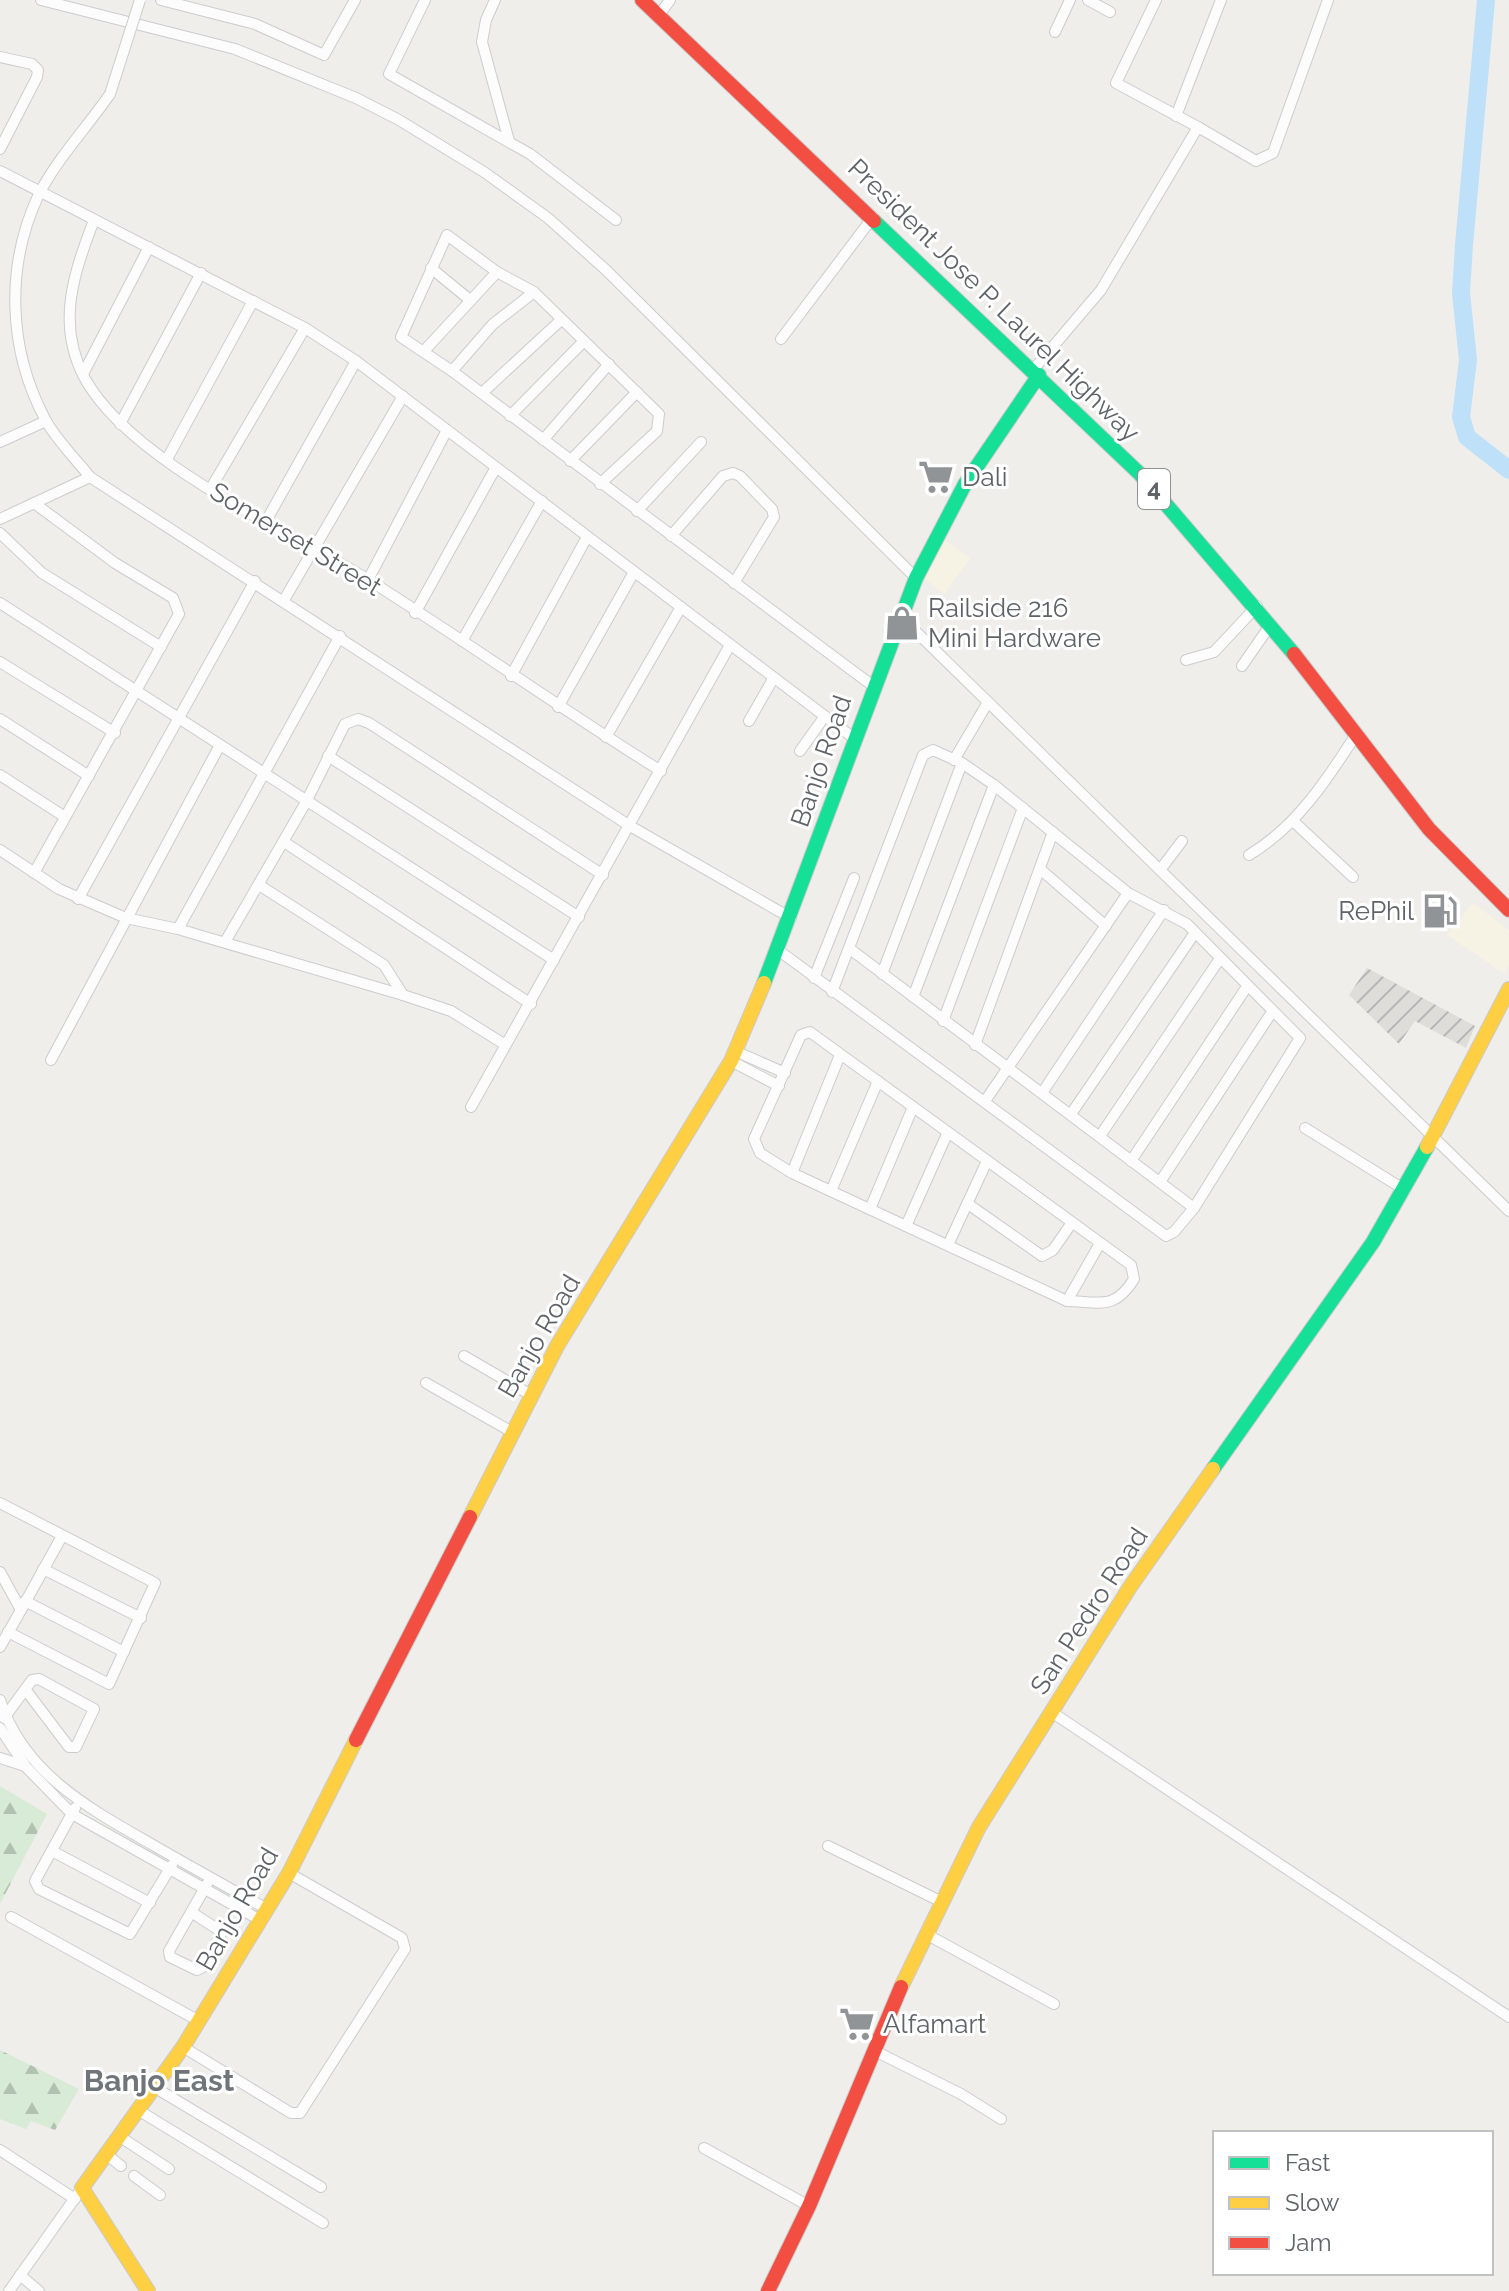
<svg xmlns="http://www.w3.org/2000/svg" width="1509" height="2291" font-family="Raleway,sans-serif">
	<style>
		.commercial { fill: #f7f3e4 }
		.industrial { fill: url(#industrial-furrows) }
		.forest { fill: url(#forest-firs) }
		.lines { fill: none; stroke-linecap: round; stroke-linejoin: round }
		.river { stroke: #bfe0f9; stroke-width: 18 }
		.street-casing { stroke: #cbcccc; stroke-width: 12 }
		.fast-casing { stroke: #cacacb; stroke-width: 16 }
		.slow-casing { stroke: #cacacb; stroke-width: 16 }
		.jam-casing { stroke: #cacacb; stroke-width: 16 }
		.street { stroke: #fdfcfc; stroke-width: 10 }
		.fast { stroke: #16e098; stroke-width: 14 }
		.slow { stroke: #ffcf43; stroke-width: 14 }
		.jam { stroke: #f24e42; stroke-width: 14 }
		.street-bridge-casing { stroke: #cbcccc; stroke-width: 12; stroke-linecap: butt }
		.street-bridge { stroke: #fdfcfc; stroke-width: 10 }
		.labels { text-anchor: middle; stroke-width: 6; stroke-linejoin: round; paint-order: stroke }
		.shield { fill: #fff; stroke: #8f9295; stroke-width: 2 }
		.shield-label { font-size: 24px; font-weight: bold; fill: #5f6368 }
		.street-label { font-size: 26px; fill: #5f6368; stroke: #fff }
		.poi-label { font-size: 26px; fill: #5f6368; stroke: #fff; text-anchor: start }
		.quarter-label { font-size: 30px; font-weight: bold; fill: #70757a; stroke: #fff }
	</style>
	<defs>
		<pattern id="industrial-furrows" width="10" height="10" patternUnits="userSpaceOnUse" patternTransform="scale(2)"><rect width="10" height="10" fill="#dfddda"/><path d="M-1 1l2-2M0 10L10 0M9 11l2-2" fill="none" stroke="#b8b7b5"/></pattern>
		<pattern id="forest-firs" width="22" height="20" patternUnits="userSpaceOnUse" patternTransform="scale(2)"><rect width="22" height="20" fill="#d8ebd6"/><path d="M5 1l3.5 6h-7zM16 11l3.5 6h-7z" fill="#b2c2b1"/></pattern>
	</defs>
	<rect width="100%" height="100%" fill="#efeeea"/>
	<g class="commercial">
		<path d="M 943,539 L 970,558 L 944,595 L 922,576 Z"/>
		<path d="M 1473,903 L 1509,930 L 1509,965 L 1505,974 L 1447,935 Z"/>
	</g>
	<path class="industrial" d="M 1367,968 L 1475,1026 L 1466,1048 L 1415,1021 L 1399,1044 L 1349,995 Z"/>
	<g class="forest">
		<path d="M 0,1786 L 47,1814 L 0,1904 Z"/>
		<path d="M 0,2050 L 79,2089 L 55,2130 L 31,2121 L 26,2129 L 0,2119 Z"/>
	</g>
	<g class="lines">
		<path class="river" d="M 1486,0 L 1464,245 L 1461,293 L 1468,360 L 1461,417 L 1467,437 L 1509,470"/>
		<g class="street-casing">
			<g id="street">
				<path d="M 41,0 L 235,49 L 356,98 L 399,120 L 484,172 L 548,218 L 606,270 L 916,578"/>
				<path d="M 161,0 L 255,24 L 324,55 L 355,0"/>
				<path d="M 425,0 L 389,74 L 530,154 L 616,220"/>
				<path d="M 495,0 L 486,20 L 482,42 L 509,141"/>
				<path d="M 1088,0 L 1110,12"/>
				<path d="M 1156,0 L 1116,83 L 1198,127"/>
				<path d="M 659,15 L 670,0"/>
				<path d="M 1055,32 L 1070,0"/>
				<path d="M 0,57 L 32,64 L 38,70 L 37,77 L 0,149"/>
				<path d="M 110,94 C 88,126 57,159 39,194 C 5,266 8,349 45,419 C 56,440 76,459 90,477 L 630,826 L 791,918"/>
				<path d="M 1176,116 L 1221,0"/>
				<path d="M 0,171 L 305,328 L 356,361 L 855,739"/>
				<path d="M 94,220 C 74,273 56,323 84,377 C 129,461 285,529 367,579 C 466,641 561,709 661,771"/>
				<path d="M 431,268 L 470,300"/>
				<path d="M 781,339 L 873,217"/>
				<path d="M 424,351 L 497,272"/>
				<path d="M 1033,370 L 1101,290 L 1198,127 L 1256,161 L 1273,153 L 1328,0"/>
				<path d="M 452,371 L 493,324 L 534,292"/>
				<path d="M 83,374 L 149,247"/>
				<path d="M 482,393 L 561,320"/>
				<path d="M 510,416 L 584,341"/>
				<path d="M 120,424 L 201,273"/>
				<path d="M 543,440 L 609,364"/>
				<path d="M 0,442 L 46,421"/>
				<path d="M 167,459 L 253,301"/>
				<path d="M 570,461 L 637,392"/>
				<path d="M 600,484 L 657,431 L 659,414 L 534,292 L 497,272 L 447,235 L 401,337 L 452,371 L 873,686"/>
				<path d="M 211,488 L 305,328"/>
				<path d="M 637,511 L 701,442"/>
				<path d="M 0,519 L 90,477"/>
				<path d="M 266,521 L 356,361"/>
				<path d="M 0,533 L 42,573 L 161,647"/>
				<path d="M 671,536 L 723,476 L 733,473 L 740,476 L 772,509 L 774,517 L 734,583"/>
				<path d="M 368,580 L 447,430"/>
				<path d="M 284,600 L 403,396"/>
				<path d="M 0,603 L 554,960"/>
				<path d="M 415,613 L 495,469"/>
				<path d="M 900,616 L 1509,1211"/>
				<path d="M 462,641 L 542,501"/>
				<path d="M 1186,660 L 1214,652 L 1257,606"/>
				<path d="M 0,662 L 115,733"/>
				<path d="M 1242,666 L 1271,624"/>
				<path d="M 511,676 L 587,537"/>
				<path d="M 558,707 L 634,572"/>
				<path d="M 0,719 L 89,776"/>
				<path d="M 749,721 L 773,679"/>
				<path d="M 606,737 L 681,607"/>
				<path d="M 800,751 L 825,716"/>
				<path d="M 328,756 L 579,917"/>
				<path d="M 954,760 L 988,702"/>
				<path d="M 0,775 L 65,817"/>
				<path d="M 1293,821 L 1353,877"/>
				<path d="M 284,842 L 531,1004"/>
				<path d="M 0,850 L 59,889 L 126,918 L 178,929 L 403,995 L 451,1011 L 504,1044"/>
				<path d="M 1249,855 C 1295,828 1327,780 1355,736"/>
				<path d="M 1040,869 L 1106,926"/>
				<path d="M 1160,870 L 1182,841"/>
				<path d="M 34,873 L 179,614 L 173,598 L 115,563 L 34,503"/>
				<path d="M 259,885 L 384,965 L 403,995"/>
				<path d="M 78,899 L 255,581"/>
				<path d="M 178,929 L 340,636"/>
				<path d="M 225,942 L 306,802 L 345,724 L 358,719 L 369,723 L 603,875"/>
				<path d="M 850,949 L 1194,1208"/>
				<path d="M 778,950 L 1166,1236 L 1174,1232 L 1194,1208 L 1300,1038 L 1187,924 L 1128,893 L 994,785 L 962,763 L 933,750 L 923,755 L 832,992"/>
				<path d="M 882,974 L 962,763"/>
				<path d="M 814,978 L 854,878"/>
				<path d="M 913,997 L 994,785"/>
				<path d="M 943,1021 L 1023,808"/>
				<path d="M 810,1032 L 1131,1265 L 1134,1279 C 1115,1310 1101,1302 1067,1301 L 792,1173 L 760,1153 L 754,1139 L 801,1035 Z"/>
				<path d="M 975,1045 L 1053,832"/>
				<path d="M 735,1051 L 785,1073"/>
				<path d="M 51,1060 L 220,745"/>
				<path d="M 731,1061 L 779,1086"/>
				<path d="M 1042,1093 L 1164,910"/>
				<path d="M 985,1101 L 1128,893"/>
				<path d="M 471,1107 L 730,645"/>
				<path d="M 1071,1114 L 1194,934"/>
				<path d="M 1305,1128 L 1405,1190"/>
				<path d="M 1100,1136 L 1219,960"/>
				<path d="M 1131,1161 L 1246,988"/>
				<path d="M 792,1173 L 840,1055"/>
				<path d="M 1160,1182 L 1272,1012"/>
				<path d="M 831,1191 L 878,1081"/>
				<path d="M 968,1204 L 1042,1256 L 1053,1250 L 1071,1224"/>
				<path d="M 870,1209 L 913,1107"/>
				<path d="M 906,1226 L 947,1134"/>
				<path d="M 948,1245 L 987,1161"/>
				<path d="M 1067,1301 L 1099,1245"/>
				<path d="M 464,1356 L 531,1395"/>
				<path d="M 426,1383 L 512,1432"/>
				<path d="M 0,1503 L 155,1583 L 109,1684 L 8,1632"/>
				<path d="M 43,1569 L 141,1618"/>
				<path d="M 0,1572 L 21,1610 L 62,1536"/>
				<path d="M 25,1601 L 124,1652"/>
				<path d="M 0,1647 L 21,1610"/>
				<path d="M 0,1700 C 24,1774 90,1809 153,1845 C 191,1867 229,1888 267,1909"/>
				<path d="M 1053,1713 L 1509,2017"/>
				<path d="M 4,1718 L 32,1680 L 39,1679 L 94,1709 L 76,1747 L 69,1747 L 25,1689"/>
				<path d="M 0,1728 L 26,1767 L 72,1814 L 260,1920"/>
				<path d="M 0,1758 L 25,1766"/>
				<path d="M 75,1808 L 35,1881 L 39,1889 L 130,1934 L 172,1865"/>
				<path d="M 828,1846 L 942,1902"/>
				<path d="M 52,1851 L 150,1903"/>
				<path d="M 191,1912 L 222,1932 L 203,1967 L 197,1970 L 170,1957 L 169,1951 L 207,1884"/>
				<path d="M 11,1917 L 199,2021"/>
				<path d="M 926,1934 L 1054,2004"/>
				<path d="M 183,2047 L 291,2113 L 300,2113 L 405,1949 L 402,1938 L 289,1873"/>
				<path d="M 875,2051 L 961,2094 L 1001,2119"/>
				<path d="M 154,2087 L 321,2187"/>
				<path d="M 138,2110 L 323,2223"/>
				<path d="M 119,2136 L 169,2169"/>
				<path d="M 704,2148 L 809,2206"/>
				<path d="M 0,2150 L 75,2199"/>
				<path d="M 106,2154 L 121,2166"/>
				<path d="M 134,2176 L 160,2195"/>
				<path d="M 20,2275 L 39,2291"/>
				<path d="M 9,2291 L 82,2188"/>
			</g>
		</g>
		<g class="fast-casing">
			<g id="fast">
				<path d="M 874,221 L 1140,474 L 1294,654"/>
				<path d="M 764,983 L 916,578 L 965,484 L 1039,375"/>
				<path d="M 1213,1469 L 1373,1242 L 1427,1147"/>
			</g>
		</g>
		<g class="slow-casing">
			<g id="slow">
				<path d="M 1427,1147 L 1509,989"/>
				<path d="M 470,1517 L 557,1346 L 731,1061 L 764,983"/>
				<path d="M 901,1987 L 979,1827 L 1130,1587 L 1213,1469"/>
				<path d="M 148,2291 L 82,2188 L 183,2047 L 289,1873 L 356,1740"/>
			</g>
		</g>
		<g class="jam-casing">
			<g id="jam">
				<path d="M 642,0 L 874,221"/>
				<path d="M 1294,654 L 1429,829 L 1509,910"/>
				<path d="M 356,1740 L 470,1517"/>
				<path d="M 768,2291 L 809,2206 L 901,1987"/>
			</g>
		</g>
		<use href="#street" class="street"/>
		<use href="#fast" class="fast"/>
		<use href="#slow" class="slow"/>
		<use href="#jam" class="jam"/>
		<g class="street-bridge-casing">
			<path id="street-bridge" d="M 110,94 L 140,0"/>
		</g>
		<use href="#street-bridge" class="street-bridge"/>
	</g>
	<defs>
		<g id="supermarket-bare" transform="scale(2.76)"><path d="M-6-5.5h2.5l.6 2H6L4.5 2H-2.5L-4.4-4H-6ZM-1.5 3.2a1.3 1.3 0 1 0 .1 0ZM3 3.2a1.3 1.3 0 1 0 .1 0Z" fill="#919496" stroke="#fff" stroke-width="2.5" paint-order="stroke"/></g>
		<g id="shop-bare" transform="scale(2.76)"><path d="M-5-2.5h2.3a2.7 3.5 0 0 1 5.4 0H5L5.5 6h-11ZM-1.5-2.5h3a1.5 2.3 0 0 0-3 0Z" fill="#919496" stroke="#fff" stroke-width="2.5" paint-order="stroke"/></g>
		<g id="fuel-bare" transform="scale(2.76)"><path d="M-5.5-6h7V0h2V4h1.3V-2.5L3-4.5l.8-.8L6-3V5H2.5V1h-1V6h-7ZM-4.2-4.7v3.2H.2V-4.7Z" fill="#919496" stroke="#fff" stroke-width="2.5" paint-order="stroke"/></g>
	</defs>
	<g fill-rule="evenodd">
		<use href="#supermarket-bare" x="936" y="477"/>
		<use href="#shop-bare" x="902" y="623"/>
		<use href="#fuel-bare" x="1440" y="911"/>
		<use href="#supermarket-bare" x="857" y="2024"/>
	</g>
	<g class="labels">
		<rect class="shield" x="1138" y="469" width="32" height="40" rx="6"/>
		<g class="shield-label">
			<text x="1154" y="497">4</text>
		</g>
		<g class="street-label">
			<text transform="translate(994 300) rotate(44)" y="9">President Jose P. Laurel Highway</text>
			<text transform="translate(296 539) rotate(31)" y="9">Somerset Street</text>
			<text transform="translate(821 761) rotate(-71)" y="9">Banjo Road</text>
			<text transform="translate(539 1336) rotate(-60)" y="9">Banjo Road</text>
			<text transform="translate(1089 1611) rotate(-57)" y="9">San Pedro Road</text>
			<text transform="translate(237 1909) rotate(-60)" y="9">Banjo Road</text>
		</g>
		<g class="poi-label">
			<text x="962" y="486">Dali</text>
			<text x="928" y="617">Railside 216<tspan x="928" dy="30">Mini Hardware</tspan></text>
			<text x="1414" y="920" text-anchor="end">RePhil</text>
			<text x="883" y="2033">Alfamart</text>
		</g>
		<g class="quarter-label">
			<text x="159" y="2091">Banjo East</text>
		</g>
	</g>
	<rect x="1213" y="2131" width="280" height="144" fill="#ffffff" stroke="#bfc1c3" stroke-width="2"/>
	<rect x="1229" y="2157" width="40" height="12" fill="#16e098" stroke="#bfc1c3" stroke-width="2"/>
	<text x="1285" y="2171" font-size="24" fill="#5f6368">Fast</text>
	<rect x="1229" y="2197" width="40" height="12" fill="#ffcf43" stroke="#bfc1c3" stroke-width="2"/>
	<text x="1285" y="2211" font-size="24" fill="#5f6368">Slow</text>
	<rect x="1229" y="2237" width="40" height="12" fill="#f24e42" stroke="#bfc1c3" stroke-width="2"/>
	<text x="1285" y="2251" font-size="24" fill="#5f6368">Jam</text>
</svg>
